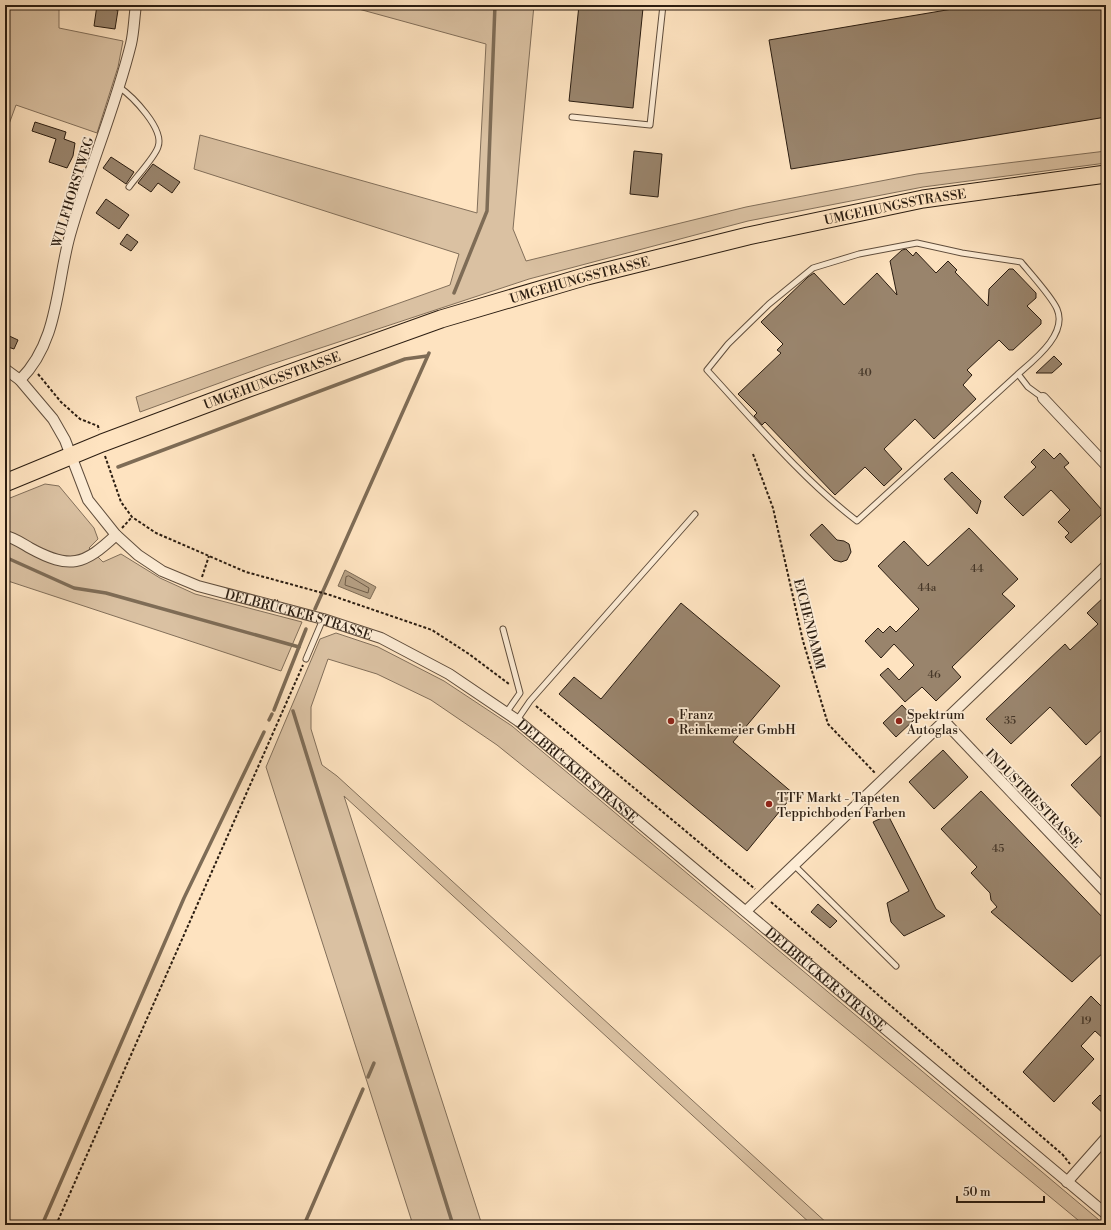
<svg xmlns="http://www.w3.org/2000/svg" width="1111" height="1230" font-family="'Libre Bodoni',serif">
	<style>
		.green { fill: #dac1a2; stroke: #826f5a }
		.water { fill: #b6a084; stroke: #7e6c56 }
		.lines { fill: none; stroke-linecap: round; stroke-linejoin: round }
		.shore { stroke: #705e4a; stroke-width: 1 }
		.stream { stroke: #7e6c56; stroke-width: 3.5 }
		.building { fill: #99846c; stroke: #2b1d11 }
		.lane-casing { stroke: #604e3d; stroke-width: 7 }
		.street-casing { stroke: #604e3d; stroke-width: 12 }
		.primary-casing { stroke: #2b1d11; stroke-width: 19 }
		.path { stroke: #2b1d11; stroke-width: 2; stroke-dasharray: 3 2; stroke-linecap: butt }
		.lane { stroke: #feedd6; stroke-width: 5 }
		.street { stroke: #feedd6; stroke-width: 10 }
		.primary { stroke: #fee3c0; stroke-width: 17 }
		.poi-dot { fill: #8f2418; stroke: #feedd6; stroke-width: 1.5 }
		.labels { text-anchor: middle; stroke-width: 3.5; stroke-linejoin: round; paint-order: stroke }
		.number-label { font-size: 11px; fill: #463728 }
		.street-label { font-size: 13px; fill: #2b1d11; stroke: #feedd6 }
		.poi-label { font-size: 13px; fill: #2b1d11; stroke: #feedd6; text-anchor: start }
	</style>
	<rect width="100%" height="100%" fill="#fee3c0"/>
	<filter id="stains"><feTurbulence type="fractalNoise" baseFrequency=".005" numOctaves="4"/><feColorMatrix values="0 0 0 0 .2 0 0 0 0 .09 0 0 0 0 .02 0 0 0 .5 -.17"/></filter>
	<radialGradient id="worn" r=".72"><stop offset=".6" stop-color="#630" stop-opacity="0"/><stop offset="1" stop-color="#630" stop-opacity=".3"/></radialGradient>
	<g class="green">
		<path d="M 5,5 L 59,5 L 59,28 L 123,41 L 118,67 L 97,133 L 16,105 L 5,135 Z"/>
		<path d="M 344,5 L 534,5 L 513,229 L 526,261 L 746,207 L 917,174 L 1106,151 L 1106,163 L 923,187 L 748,221 L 529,279 L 266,366 L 140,412 L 136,397 L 450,285 L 459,254 L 194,169 L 200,135 L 477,213 L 486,44 Z"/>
		<path d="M 45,484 L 59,486 L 94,528 L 98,539 L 89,548 L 103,562 L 121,554 L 160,578 L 195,594 L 302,622 L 281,671 L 5,580 L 5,500 Z"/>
		<path d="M 336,633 L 378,647 L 444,681 L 512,726 L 1105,1225 L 1084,1225 L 727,930 L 497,745 L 431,700 L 377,674 L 328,659 L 311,707 L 311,729 L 322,765 L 337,776 L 829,1225 L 812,1225 L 344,796 L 482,1225 L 413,1225 L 266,767 L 320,639 Z"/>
	</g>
	<path class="water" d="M 345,570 L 376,587 L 370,599 L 338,586 Z"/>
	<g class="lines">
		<path class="shore" d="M 349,576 L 369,588 L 368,593 L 345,585 L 346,577 Z"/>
		<g class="stream">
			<path d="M 454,293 L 487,211 L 495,5"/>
			<path d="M 118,467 L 405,359 L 427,356"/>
			<path d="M 5,557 L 74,588 L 106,593 L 299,647"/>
			<path d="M 315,609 L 429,353"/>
			<path d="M 274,710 L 306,629"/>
			<path d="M 293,711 L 453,1225"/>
			<path d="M 269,720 L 272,714"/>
			<path d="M 368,1077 L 374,1063"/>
			<path d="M 42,1225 L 184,898 L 264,732"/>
			<path d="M 304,1225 L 363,1089"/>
		</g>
	</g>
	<g class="building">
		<path d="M 97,5 L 116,5 L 116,10 L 118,10 L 115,29 L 94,26 Z"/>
		<path d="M 579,5 L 624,5 L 643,8 L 633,108 L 569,101 Z"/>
		<path d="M 976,5 L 1106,5 L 1106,117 L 791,169 L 769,40 Z"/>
		<path d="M 35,122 L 66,132 L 64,139 L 75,143 L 73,156 L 67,168 L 49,162 L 56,139 L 32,131 Z"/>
		<path d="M 634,151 L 662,154 L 658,197 L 630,194 Z"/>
		<path d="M 111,157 L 134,172 L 126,184 L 103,168 Z"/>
		<path d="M 153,164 L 180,182 L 172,193 L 158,183 L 151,192 L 138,183 Z"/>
		<path d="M 106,199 L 129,215 L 119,229 L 96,213 Z"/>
		<path d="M 127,234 L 138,242 L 131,251 L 120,244 Z"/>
		<path d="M 906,249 L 913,256 L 916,252 L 936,273 L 948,261 L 957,270 L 955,272 L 988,306 L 989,289 L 1009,269 L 1013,269 L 1036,293 L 1036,298 L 1027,306 L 1041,320 L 1041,324 L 1013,350 L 1009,350 L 999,340 L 967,370 L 972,375 L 963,385 L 976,399 L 934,439 L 915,419 L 884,449 L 902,469 L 884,486 L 865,467 L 835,495 L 765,422 L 762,425 L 754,416 L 757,413 L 738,394 L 781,353 L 777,350 L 783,344 L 761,322 L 808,277 L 814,273 L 844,305 L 877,273 L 897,295 L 890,261 L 902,250 Z"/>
		<path d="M 5,334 L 18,340 L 14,349 L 5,346 Z"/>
		<path d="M 1054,356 L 1062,364 L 1052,373 L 1036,373 Z"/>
		<path d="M 1044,449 L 1054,459 L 1060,453 L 1069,463 L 1064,467 L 1102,510 L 1101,515 L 1071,543 L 1065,537 L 1069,533 L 1058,522 L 1070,510 L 1051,490 L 1023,516 L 1004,497 L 1036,467 L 1031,462 Z"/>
		<path d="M 952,472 L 981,501 L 977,514 L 944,479 Z"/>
		<path d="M 822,524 L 837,540 L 844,541 L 849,544 L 851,552 L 847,560 L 841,562 L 834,560 L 810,535 Z"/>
		<path d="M 969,528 L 1018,579 L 1002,594 L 1015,606 L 952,667 L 961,677 L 936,701 L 922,687 L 905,702 L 880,675 L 888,668 L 899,680 L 914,665 L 894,644 L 881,658 L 865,641 L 878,628 L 883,633 L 890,626 L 896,632 L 919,609 L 878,566 L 904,541 L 928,566 Z"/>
		<path d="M 1106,595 L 1106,726 L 1086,745 L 1050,707 L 1011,744 L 986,719 L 1065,644 L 1070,650 L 1098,624 L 1087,613 Z"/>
		<path d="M 681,603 L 780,686 L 733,742 L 794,794 L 747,851 L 559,694 L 574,677 L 601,699 Z"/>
		<path d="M 902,705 L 915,719 L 896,737 L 883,723 Z"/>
		<path d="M 943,750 L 968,777 L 934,809 L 909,782 Z"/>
		<path d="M 1106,751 L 1106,822 L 1071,785 Z"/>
		<path d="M 981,791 L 1106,921 L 1106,950 L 1072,982 L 991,912 L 997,907 L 991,900 L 990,893 L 971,873 L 977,867 L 941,829 Z"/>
		<path d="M 888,815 L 936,909 L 945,916 L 904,936 L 891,922 L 887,903 L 909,891 L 873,822 Z"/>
		<path d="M 818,904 L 837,921 L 830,928 L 811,912 Z"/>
		<path d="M 1091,996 L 1106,1011 L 1106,1041 L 1095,1031 L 1081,1046 L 1094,1059 L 1054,1102 L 1023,1072 Z"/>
		<path d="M 1100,1095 L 1106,1101 L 1106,1116 L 1092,1103 Z"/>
	</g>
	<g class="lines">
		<g class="lane-casing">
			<g id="lane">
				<path d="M 119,87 C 132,96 165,129 158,147 C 155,157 136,177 129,187"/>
				<path d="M 572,117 L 650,125 L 663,5"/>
				<path d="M 1018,374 C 1034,360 1068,334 1057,309 C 1052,297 1030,273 1021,262 L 962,253 L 917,243 L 859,254 L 813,268 L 769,304 L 728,344 L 707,370 C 754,421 802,479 857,521 L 1018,374 L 1028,387 L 1043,398"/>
				<path d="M 503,629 L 520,693 L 506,713"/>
				<path d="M 306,659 L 323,619"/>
				<path d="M 517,720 L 530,701 L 695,514"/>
				<path d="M 794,865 L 896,966"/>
			</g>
		</g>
		<g class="street-casing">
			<g id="street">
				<path id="s1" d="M 5,369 L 20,380 L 53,419 L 65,440 L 88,500 L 116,535 L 138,555 L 162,571 L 198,586 L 323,619 L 381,638 L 449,674 L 517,720 L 1106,1214"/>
				<path d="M 20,380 C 59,341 56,285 70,235 C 88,171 115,109 131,44 C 134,31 134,18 136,5"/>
				<path d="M 1043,398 L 1106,465"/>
				<path d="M 5,536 C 13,537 23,544 30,548 C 70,570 84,565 116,535"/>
				<path d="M 944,721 L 1106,892"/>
				<path d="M 746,911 L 1106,566"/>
				<path d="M 1067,1182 L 1106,1138"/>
			</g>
		</g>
		<g class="primary-casing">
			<g id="primary">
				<path id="s2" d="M 5,483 L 102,443 L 246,389 L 441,319 L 587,276 L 748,236 L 923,199 L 1106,174"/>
			</g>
		</g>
		<g class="path">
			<path d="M 38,374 L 61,402 L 80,419 L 98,426 L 99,430"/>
			<path d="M 753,454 L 773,508 L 803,641 L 828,724 L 876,774"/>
			<path d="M 105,456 L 121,502 L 132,517 L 156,533 L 246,572 L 330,595 L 432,630 L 469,654 L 509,684"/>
			<path d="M 122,528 L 132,517"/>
			<path d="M 202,577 L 209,556"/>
			<path d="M 536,706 L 755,889"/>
			<path d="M 771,902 L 1063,1155 L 1070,1164"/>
			<path d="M 56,1225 L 303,665"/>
		</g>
		<use href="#lane" class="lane"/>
		<use href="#street" class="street"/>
		<use href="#primary" class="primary"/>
	</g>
	<g class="poi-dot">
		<circle cx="671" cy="721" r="4"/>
		<circle cx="899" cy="721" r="4"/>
		<circle cx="769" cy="804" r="4"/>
	</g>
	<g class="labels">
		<g class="number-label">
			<text x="865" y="376">40</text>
			<text x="977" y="572">44</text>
			<text x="927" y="591">44a</text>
			<text x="934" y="678">46</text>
			<text x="1010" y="724">35</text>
			<text x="998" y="852">45</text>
			<text x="1086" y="1024">19</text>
		</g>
		<g class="street-label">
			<text transform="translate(72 192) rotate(-73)" y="5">WULFHORSTWEG</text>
			<text dy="5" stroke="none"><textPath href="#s2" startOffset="934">UMGEHUNGSSTRASSE</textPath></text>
			<text dy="5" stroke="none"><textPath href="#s2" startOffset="610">UMGEHUNGSSTRASSE</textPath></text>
			<text dy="5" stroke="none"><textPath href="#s2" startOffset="286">UMGEHUNGSSTRASSE</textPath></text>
			<text dy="5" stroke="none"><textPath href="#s1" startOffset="405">DELBRÜCKER STRASSE</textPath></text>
			<text transform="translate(810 624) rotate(76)" y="5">EICHENDAMM</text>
			<text dy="5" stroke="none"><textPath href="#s1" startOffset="729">DELBRÜCKER STRASSE</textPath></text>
			<text transform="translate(1034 798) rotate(46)" y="5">INDUSTRIESTRASSE</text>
			<text dy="5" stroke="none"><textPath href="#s1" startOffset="1053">DELBRÜCKER STRASSE</textPath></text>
		</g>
		<g class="poi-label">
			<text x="679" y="719">Franz<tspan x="679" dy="15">Reinkemeier GmbH</tspan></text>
			<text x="907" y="719">Spektrum<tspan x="907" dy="15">Autoglas</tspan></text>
			<text x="777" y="802">TTF Markt - Tapeten<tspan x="777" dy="15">Teppichboden Farben</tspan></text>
		</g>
	</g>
	<rect width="1111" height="1230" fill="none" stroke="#fee3c0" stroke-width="20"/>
	<rect x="6" y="6" width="1099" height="1218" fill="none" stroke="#2b1d11" stroke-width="2"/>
	<rect x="10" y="10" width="1091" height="1210" fill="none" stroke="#2b1d11"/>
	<path d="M957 1196v6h87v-6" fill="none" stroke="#2b1d11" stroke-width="2"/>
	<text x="963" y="1196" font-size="12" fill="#2b1d11" stroke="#feedd6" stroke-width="3" paint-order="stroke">50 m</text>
	<rect width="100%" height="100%" filter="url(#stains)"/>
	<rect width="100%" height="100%" fill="url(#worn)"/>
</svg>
